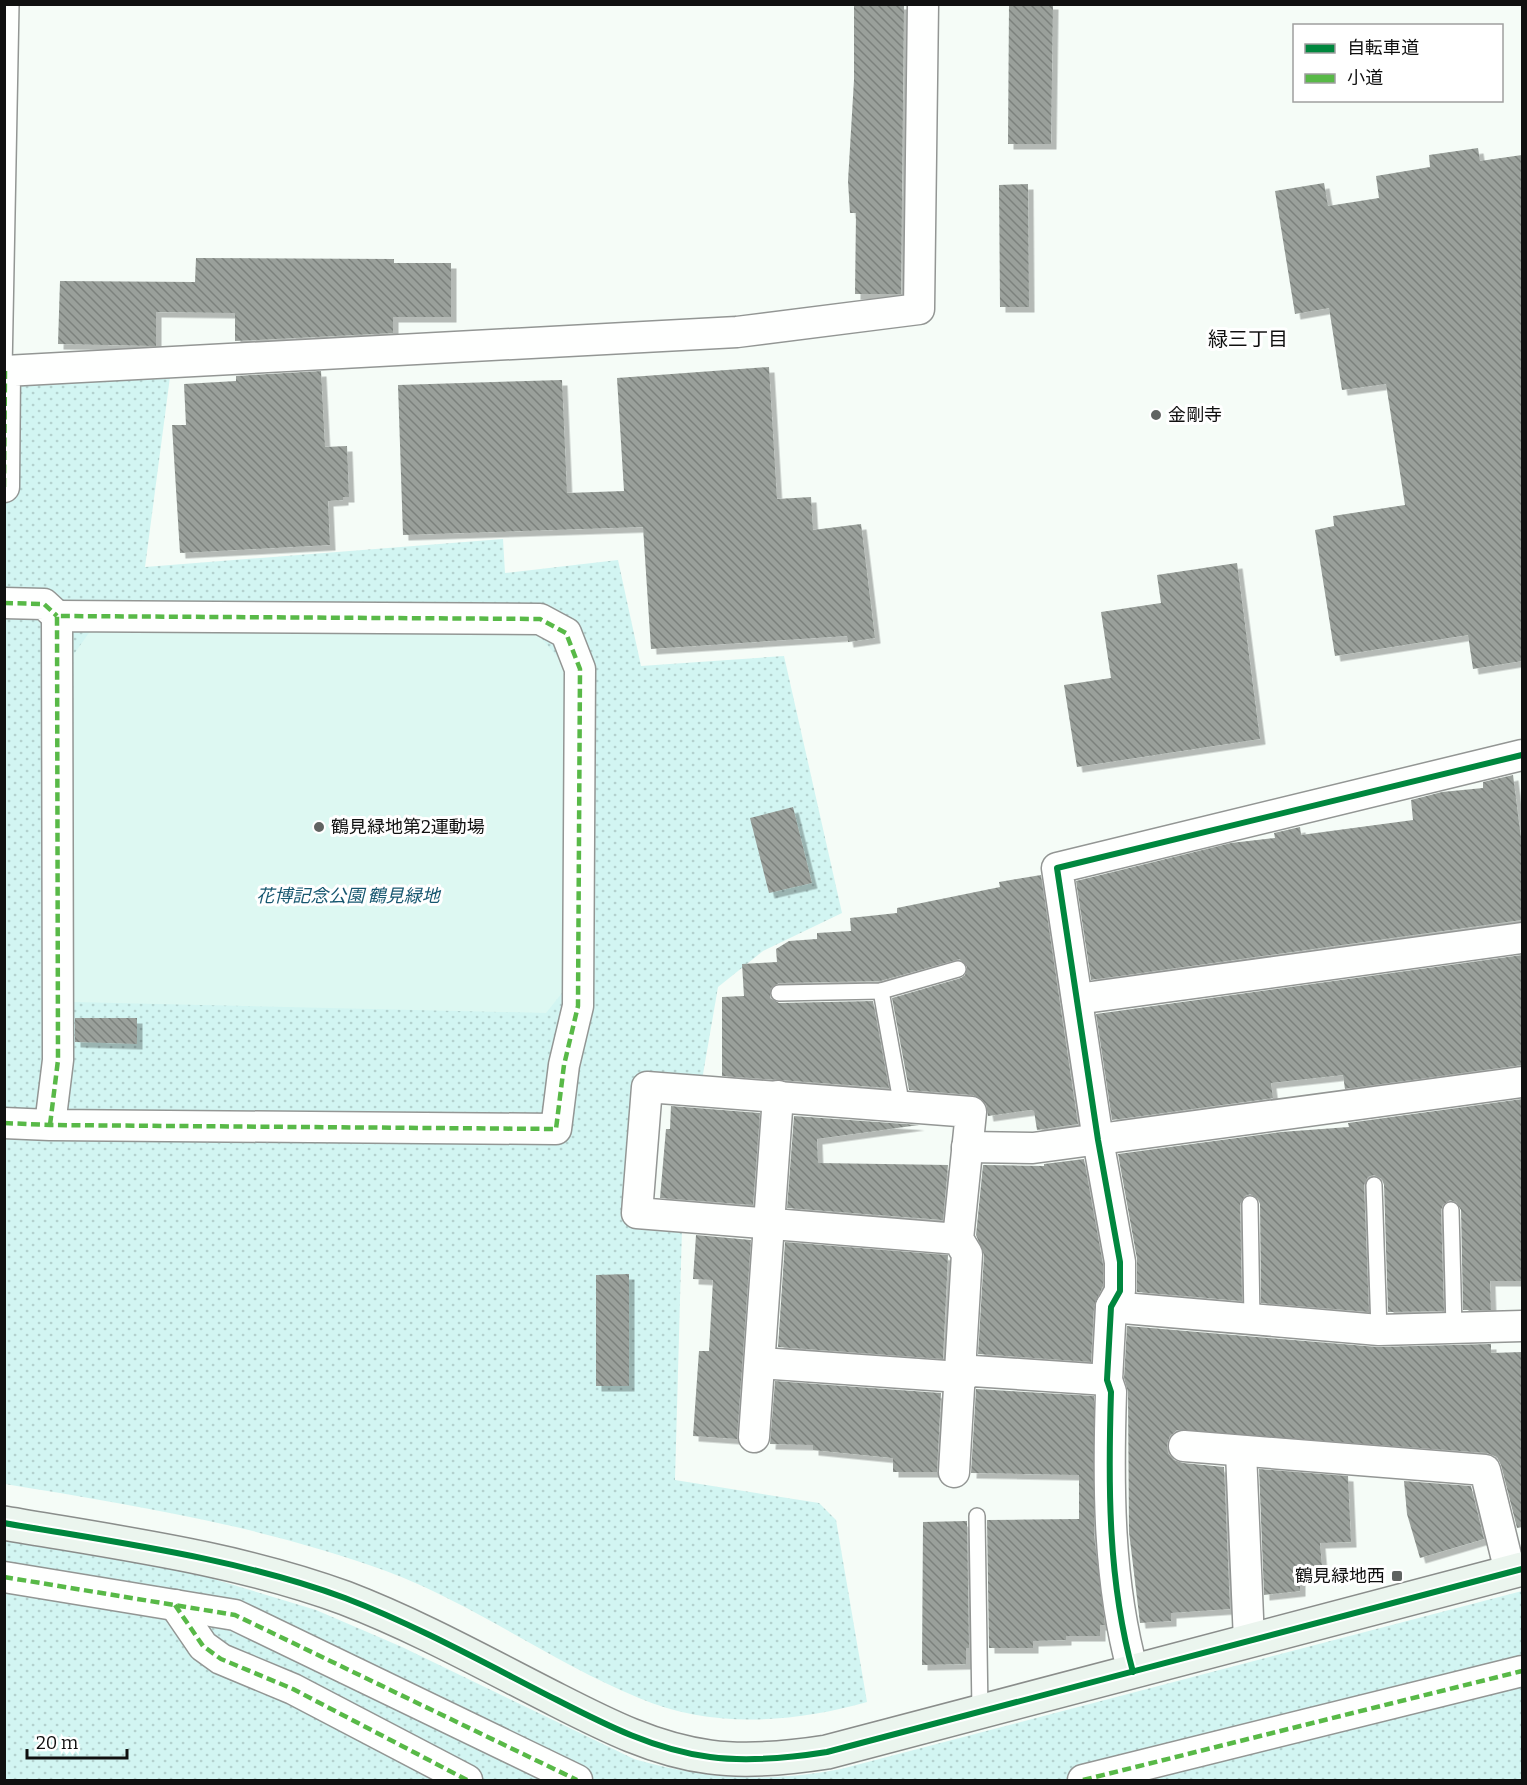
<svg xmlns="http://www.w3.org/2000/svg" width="1527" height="1785" font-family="Bitter,'Noto Sans JP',serif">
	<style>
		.park { fill: url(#park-dots) }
		.pitch { fill: #ddf8f2 }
		.building { fill: url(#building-back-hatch); filter: url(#shadow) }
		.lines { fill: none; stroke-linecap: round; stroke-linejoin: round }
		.lane-casing { stroke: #939694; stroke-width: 18 }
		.street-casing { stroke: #939694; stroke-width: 33 }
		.secondary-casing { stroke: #8a8d8b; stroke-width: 36 }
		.lane { stroke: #fefffe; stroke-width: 15 }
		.street { stroke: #fefffe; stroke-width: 30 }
		.secondary { stroke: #ebf5ee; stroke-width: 33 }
		.quiet { stroke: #58b947; stroke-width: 4.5; stroke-dasharray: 9 4.5; stroke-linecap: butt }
		.cycleway-casing { stroke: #fff; stroke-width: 10 }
		.cycleway { stroke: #00873e; stroke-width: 6 }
		.poi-dot { fill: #606361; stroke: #fff; stroke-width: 2 }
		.labels { text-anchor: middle; stroke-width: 6; stroke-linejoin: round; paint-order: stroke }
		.poi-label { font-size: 18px; fill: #101010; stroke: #fff; text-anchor: start }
		.park-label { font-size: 18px; font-style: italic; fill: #175770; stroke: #fff }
		.neighbourhood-label { font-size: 20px; fill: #101010; stroke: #fff }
	</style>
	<defs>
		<pattern id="park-dots" width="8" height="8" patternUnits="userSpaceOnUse" patternTransform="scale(1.5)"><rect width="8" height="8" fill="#d2f5f2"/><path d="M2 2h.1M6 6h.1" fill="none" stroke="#b3d1ce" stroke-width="1.8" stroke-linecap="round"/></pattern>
		<pattern id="building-back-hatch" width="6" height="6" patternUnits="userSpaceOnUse" patternTransform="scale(1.5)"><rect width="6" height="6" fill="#9aa09b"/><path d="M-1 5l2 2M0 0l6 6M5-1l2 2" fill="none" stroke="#7c817d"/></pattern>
		<filter id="shadow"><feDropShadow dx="5.5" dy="5.5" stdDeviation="0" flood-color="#0004"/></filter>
	</defs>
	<rect width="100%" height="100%" fill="#f5fcf7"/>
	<g class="park">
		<path d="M 4,375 L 170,377 L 145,567 L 503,539 L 505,573 L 618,560 L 641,666 L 784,656 L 842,913 L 763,951 L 718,987 L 702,1080 L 640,1077 L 627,1221 L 682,1228 L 675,1480 L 819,1503 L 836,1520 L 867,1702 C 793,1723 711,1729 639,1698 C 552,1662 474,1604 386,1571 C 263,1526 133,1505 5,1484 Z"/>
		<path d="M 4,1540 L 197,1574 L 316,1610 L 402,1647 L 634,1759 C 703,1779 770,1783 841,1769 L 1522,1591 L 1522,1780 L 5,1780 Z"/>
	</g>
	<path class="pitch" d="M 91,630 L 537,633 L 565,666 L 566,988 L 546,1013 L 72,1002 L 74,654 Z"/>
	<g class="building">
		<path d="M 854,4 L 904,4 L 901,294 L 855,294 L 856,213 L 850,213 L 848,181 L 854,80 Z"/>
		<path d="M 1009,4 L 1053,4 L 1051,144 L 1008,144 Z"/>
		<path d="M 1478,148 L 1480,161 L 1522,155 L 1522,661 L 1473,669 L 1468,635 L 1335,656 L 1315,530 L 1334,526 L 1333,516 L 1405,505 L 1386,384 L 1342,390 L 1329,308 L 1295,314 L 1275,191 L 1324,183 L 1328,206 L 1379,198 L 1376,176 L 1430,167 L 1429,155 Z"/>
		<path d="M 1028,184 L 1029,307 L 1000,307 L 999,185 Z"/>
		<path d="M 196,258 L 394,259 L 394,263 L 451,263 L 451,317 L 393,317 L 393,333 L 235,341 L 235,313 L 156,312 L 156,346 L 58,344 L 60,281 L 195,282 Z"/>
		<path d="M 769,367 L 777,499 L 811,497 L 813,530 L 861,524 L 875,638 L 848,642 L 847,636 L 651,649 L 643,527 L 403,535 L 398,385 L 562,380 L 567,493 L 624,491 L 617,378 Z"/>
		<path d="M 321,371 L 325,447 L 347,446 L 349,497 L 343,497 L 343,500 L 328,501 L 330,545 L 180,553 L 172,425 L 186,425 L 184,384 L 236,381 L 236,376 Z"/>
		<path d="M 1237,563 L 1260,739 L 1077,767 L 1064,685 L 1111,678 L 1101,612 L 1161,603 L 1157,575 Z"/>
		<path d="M 1513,775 L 1522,846 L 1522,920 L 1091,980 L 1076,881 L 1231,843 L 1275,838 L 1274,833 L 1300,827 L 1301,835 L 1413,820 L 1411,800 L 1442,792 L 1483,788 L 1483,782 Z"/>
		<path d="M 793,807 L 812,883 L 769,893 L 750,818 Z"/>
		<path d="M 1041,875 L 1078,1124 L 1037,1130 L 1034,1111 L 1031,1110 L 988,1116 L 986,1104 L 973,1095 L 909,1090 L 892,998 L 961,978 L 965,975 L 967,967 L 960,959 L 880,981 L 779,983 L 771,988 L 770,998 L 779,1003 L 873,1001 L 889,1088 L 722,1076 L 722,997 L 744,996 L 742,964 L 777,962 L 776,949 L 789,941 L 817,939 L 817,933 L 851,931 L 850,918 L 897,913 L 897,908 L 1000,887 L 999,882 Z"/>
		<path d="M 1522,955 L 1522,1065 L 1345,1089 L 1343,1075 L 1271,1083 L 1273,1098 L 1112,1120 L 1096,1014 Z"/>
		<path d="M 75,1018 L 137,1018 L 137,1044 L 75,1042 Z"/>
		<path d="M 1522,1099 L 1522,1281 L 1490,1281 L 1491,1310 L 1463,1310 L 1461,1210 L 1456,1202 L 1450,1200 L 1443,1205 L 1441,1210 L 1444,1311 L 1388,1312 L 1384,1185 L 1382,1179 L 1374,1175 L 1368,1177 L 1364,1185 L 1369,1312 L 1261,1303 L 1260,1204 L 1258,1199 L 1250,1194 L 1245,1196 L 1240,1204 L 1242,1301 L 1137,1292 L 1137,1259 L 1118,1154 L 1281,1132 L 1349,1127 L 1348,1123 Z"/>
		<path d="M 671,1106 L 760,1113 L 753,1205 L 660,1198 L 666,1129 L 670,1129 Z"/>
		<path d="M 794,1116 L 919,1125 L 817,1139 L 818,1163 L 948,1165 L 943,1220 L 787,1208 Z"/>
		<path d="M 1084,1159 L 1103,1264 L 1103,1286 L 1094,1306 L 1091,1362 L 978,1354 L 984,1255 L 976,1235 L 983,1165 L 1044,1166 L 1044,1164 Z"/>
		<path d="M 696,1235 L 751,1240 L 737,1439 L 693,1436 L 699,1351 L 709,1351 L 713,1280 L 693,1279 Z"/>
		<path d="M 785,1242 L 948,1255 L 943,1359 L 778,1347 Z"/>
		<path d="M 629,1274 L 629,1386 L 596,1386 L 596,1275 Z"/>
		<path d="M 1127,1326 L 1378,1347 L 1491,1344 L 1491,1353 L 1522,1352 L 1522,1527 L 1517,1528 L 1501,1465 L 1497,1457 L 1487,1453 L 1177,1430 L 1170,1436 L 1167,1444 L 1168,1453 L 1174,1460 L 1183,1463 L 1224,1467 L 1230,1609 L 1171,1613 L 1171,1621 L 1140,1623 L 1129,1532 L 1128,1392 L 1124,1378 Z"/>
		<path d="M 775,1381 L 941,1393 L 937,1472 L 893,1472 L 893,1458 L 813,1450 L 813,1445 L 770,1444 Z"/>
		<path d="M 976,1389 L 1094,1396 L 1094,1534 L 1105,1625 L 1100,1625 L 1100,1636 L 1066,1636 L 1066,1640 L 1033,1641 L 1033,1648 L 989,1648 L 987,1520 L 1079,1519 L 1079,1475 L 971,1473 Z"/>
		<path d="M 1259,1469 L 1348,1476 L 1351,1542 L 1320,1543 L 1323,1577 L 1300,1579 L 1300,1591 L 1264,1595 Z"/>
		<path d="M 1404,1481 L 1471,1486 L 1484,1539 L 1420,1558 L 1407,1514 Z"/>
		<path d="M 967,1521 L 969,1648 L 966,1648 L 966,1664 L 922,1665 L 923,1522 Z"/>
	</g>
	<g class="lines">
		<g class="lane-casing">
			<g id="lane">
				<path d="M 4,371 L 11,4"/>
				<path d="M 881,991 L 902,1107"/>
				<path d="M 779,993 L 881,991 L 958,969"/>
				<path d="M 1374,1185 L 1379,1330"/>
				<path d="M 1250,1204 L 1252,1319"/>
				<path d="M 1451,1210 L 1454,1328"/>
				<path d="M 977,1516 L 980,1712"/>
			</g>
		</g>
		<g class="street-casing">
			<g id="street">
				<path d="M 4,487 L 5,371 L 737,332 L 919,309 L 923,4"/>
				<path d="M 4,603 L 44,604 L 57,616"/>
				<path d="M 1077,999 L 1522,938"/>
				<path d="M 4,1123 L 50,1125 L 556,1129 L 564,1065 L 578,1006 L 580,669 L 566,633 L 540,619 L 57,616 L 58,1060 L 50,1125"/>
				<path d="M 967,1147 L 1033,1148 L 1522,1082"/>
				<path d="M 1111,1307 L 1379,1330 L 1522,1326"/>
				<path d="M 760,1363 L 960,1377 L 973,1371 L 1107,1380"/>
				<path d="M 754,1437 L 778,1096"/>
				<path d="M 1184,1446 L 1485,1470 L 1510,1572"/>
				<path d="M 1241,1452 L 1249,1641"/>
				<path d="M 954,1472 L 967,1254 L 958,1239 L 971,1112 L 647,1087 L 637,1213 L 958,1239"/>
				<path d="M 4,1577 L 235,1615 L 577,1780"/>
				<path d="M 175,1605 L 203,1646 L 221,1659 L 293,1689 L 467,1780"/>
				<path d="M 1133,1672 C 1108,1581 1108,1486 1111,1392 L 1107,1380 L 1111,1307 L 1120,1291 L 1120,1262 L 1098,1140 L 1057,868 L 1522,755"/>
				<path d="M 1083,1780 L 1522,1671"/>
			</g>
		</g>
		<g class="secondary-casing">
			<path id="secondary" d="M 4,1523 C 119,1543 236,1558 345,1598 C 418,1626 488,1665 557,1700 C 606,1725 655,1750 710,1757 C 748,1762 789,1758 827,1752 L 1522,1569"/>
		</g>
		<use href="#lane" class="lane"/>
		<use href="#street" class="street"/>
		<use href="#secondary" class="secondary"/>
		<g class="quiet">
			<path d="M 4,487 L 5,371"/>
			<path d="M 4,603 L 44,604 L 57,616"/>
			<path d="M 4,1123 L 50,1125 L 556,1129 L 564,1065 L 578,1006 L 580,669 L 566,633 L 540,619 L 57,616 L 58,1060 L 50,1125"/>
			<path d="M 4,1577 L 235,1615 L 577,1780"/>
			<path d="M 175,1605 L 203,1646 L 221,1659 L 293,1689 L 467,1780"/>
			<path d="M 1083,1780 L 1522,1671"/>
		</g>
		<g class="cycleway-casing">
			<g id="cycleway">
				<path d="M 4,1523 C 119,1543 236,1558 345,1598 C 418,1626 488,1665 557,1700 C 606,1725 655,1750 710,1757 C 748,1762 789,1758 827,1752 L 1522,1569"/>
				<path d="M 1133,1672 C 1108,1581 1108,1486 1111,1392 L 1107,1380 L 1111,1307 L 1120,1291 L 1120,1262 L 1098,1140 L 1057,868 L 1522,755"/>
			</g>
		</g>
		<use href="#cycleway" class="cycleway"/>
	</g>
	<g class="poi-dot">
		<circle cx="1156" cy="415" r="6"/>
		<circle cx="319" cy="827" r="6"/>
		<rect x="1391" y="1570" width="12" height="12" rx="3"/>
	</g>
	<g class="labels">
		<g class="poi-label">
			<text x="1168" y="421">金剛寺</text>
			<text x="331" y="833">鶴見緑地第2運動場</text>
			<text x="1385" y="1582" text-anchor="end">鶴見緑地西</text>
		</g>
		<g class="park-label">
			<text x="348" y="902">花博記念公園 鶴見緑地</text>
		</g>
		<g class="neighbourhood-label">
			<text x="1248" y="346">緑三丁目</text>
		</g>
	</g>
	<rect width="1527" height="1785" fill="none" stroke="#101010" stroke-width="12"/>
	<rect x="1293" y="24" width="210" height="78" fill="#ffffff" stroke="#9f9f9f" stroke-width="1.5"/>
	<rect x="1305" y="44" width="30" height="9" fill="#00873e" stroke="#9f9f9f" stroke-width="1.5"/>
	<text x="1347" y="54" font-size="18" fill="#101010">自転車道</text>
	<rect x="1305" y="74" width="30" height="9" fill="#58b947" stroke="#9f9f9f" stroke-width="1.5"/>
	<text x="1347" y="84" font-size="18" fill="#101010">小道</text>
	<path d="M27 1749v9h100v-9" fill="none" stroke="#101010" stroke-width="3"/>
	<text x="36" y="1749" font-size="18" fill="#101010" stroke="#ffffff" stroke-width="4.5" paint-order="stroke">20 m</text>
</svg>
